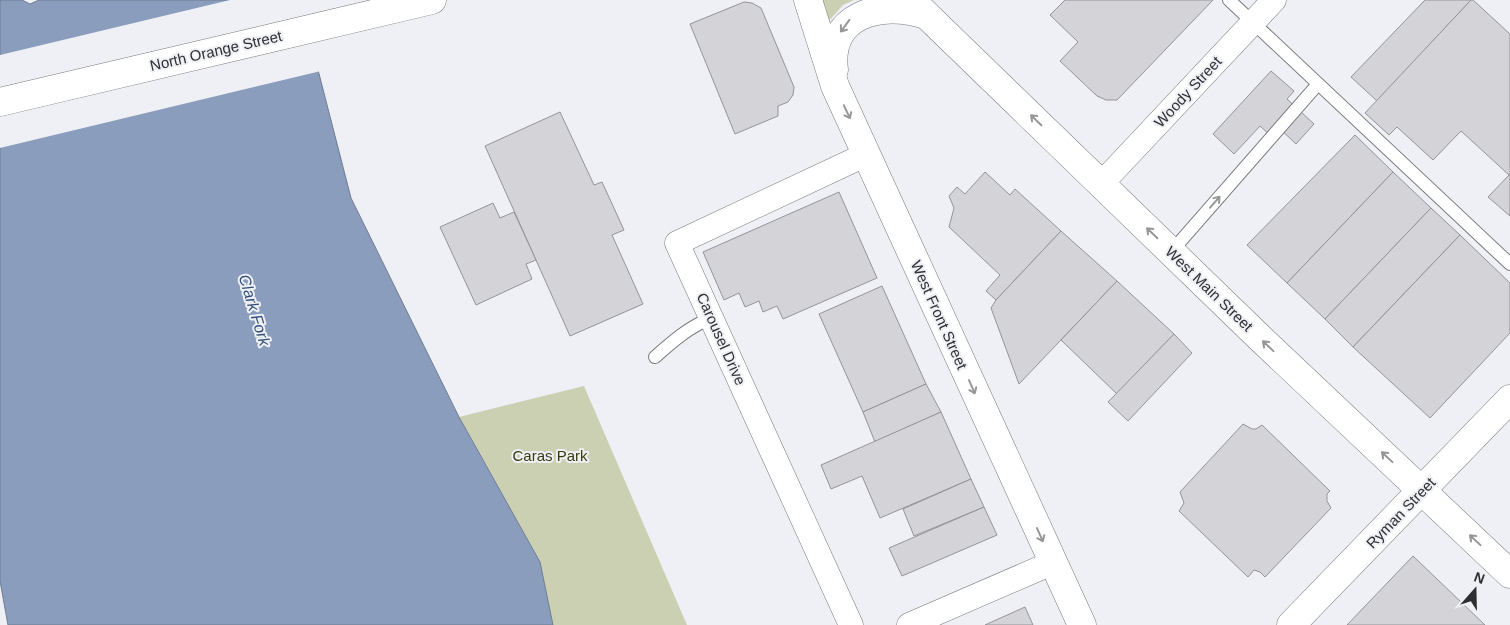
<svg xmlns="http://www.w3.org/2000/svg" width="1510" height="625" font-family="Arial,sans-serif">
	<style>
		.green { fill: #cbd0b2 }
		.water { fill: #8a9dbc; stroke: #6f7c92 }
		.pier { fill: #eef0f5 }
		.building { fill: #d4d3d7; stroke: #959397 }
		.lines { fill: none; stroke-linecap: round; stroke-linejoin: round }
		.lane-casing { stroke: #77787c; stroke-width: 14 }
		.street-casing { stroke: #77787c; stroke-width: 25 }
		.secondary-casing { stroke: #77787c; stroke-width: 29 }
		.primary-casing { stroke: #77787c; stroke-width: 29 }
		.lane { stroke: #fff; stroke-width: 12 }
		.street { stroke: #fff; stroke-width: 24 }
		.secondary { stroke: #fff; stroke-width: 28 }
		.primary { stroke: #fff; stroke-width: 28 }
		.oneway { stroke: #979798 }
		.labels { text-anchor: middle; stroke-width: 4; stroke-linejoin: round; paint-order: stroke }
		.street-label { font-size: 15px; fill: #2f2f31; stroke: #eef0f5 }
		.park-label { font-size: 15px; fill: #363a0e; stroke: #eef0f5 }
		.water-label { font-size: 16px; font-style: italic; fill: #344f7a; stroke: #eef0f5 }
	</style>
	<rect width="100%" height="100%" fill="#eef0f5"/>
	<g class="green">
		<path d="M 816,0 L 854,0 L 843,5 L 827,23 Z"/>
		<path d="M 584,386 L 687,625 L 553,625 L 540,562 L 459,417 Z"/>
	</g>
	<path class="water" d="M 0,0 L 22,0 L 30,4 L 39,0 L 300,0 L 351,198 L 459,417 L 540,562 L 553,625 L 8,625 L 0,581 Z"/>
	<path class="pier" d="M 230,0 L 303,0 L 321,71 L 0,148 L 0,55 Z"/>
	<g class="building">
		<path d="M 1065,0 L 1213,0 L 1117,100 L 1106,100 L 1097,96 L 1060,61 L 1078,42 L 1050,15 Z"/>
		<path d="M 1425,0 L 1471,0 L 1377,101 L 1351,77 Z"/>
		<path d="M 1471,0 L 1473,0 L 1510,34 L 1510,174 L 1509,175 L 1461,131 L 1433,160 L 1397,127 L 1389,135 L 1365,113 Z"/>
		<path d="M 744,2 L 752,3 L 761,8 L 794,87 L 793,95 L 788,102 L 778,106 L 778,116 L 735,134 L 690,24 Z"/>
		<path d="M 1271,71 L 1294,91 L 1287,99 L 1314,124 L 1296,144 L 1278,127 L 1271,136 L 1260,126 L 1234,154 L 1213,134 Z"/>
		<path d="M 560,112 L 594,185 L 602,182 L 624,230 L 612,235 L 643,304 L 570,336 L 485,146 Z"/>
		<path d="M 1355,135 L 1393,172 L 1287,283 L 1247,245 Z"/>
		<path d="M 985,172 L 1010,195 L 1015,189 L 1061,231 L 996,300 L 986,291 L 1000,275 L 949,227 L 954,208 L 949,196 L 957,187 L 965,194 Z"/>
		<path d="M 1393,172 L 1431,208 L 1325,319 L 1287,283 Z"/>
		<path d="M 1510,174 L 1510,216 L 1488,197 Z"/>
		<path d="M 839,192 L 877,278 L 783,319 L 777,306 L 763,312 L 759,301 L 745,307 L 739,293 L 724,300 L 703,252 Z"/>
		<path d="M 493,203 L 500,218 L 514,212 L 536,260 L 526,264 L 532,279 L 476,305 L 440,227 Z"/>
		<path d="M 1431,208 L 1460,235 L 1353,347 L 1325,319 Z"/>
		<path d="M 1061,231 L 1117,281 L 1019,384 L 991,308 L 996,300 Z"/>
		<path d="M 1460,235 L 1510,283 L 1510,333 L 1430,418 L 1353,347 Z"/>
		<path d="M 1117,281 L 1174,334 L 1117,394 L 1061,340 Z"/>
		<path d="M 882,286 L 926,384 L 863,412 L 819,314 Z"/>
		<path d="M 1174,334 L 1192,353 L 1128,421 L 1108,402 Z"/>
		<path d="M 926,384 L 941,412 L 875,442 L 863,412 Z"/>
		<path d="M 941,412 L 971,479 L 880,518 L 862,476 L 831,489 L 821,465 Z"/>
		<path d="M 1243,424 L 1252,429 L 1256,429 L 1262,425 L 1330,491 L 1327,494 L 1327,501 L 1331,508 L 1265,577 L 1260,572 L 1254,570 L 1248,577 L 1179,511 L 1184,503 L 1180,492 Z"/>
		<path d="M 971,479 L 984,507 L 914,536 L 903,509 Z"/>
		<path d="M 984,507 L 997,535 L 902,576 L 889,548 Z"/>
		<path d="M 1413,556 L 1485,625 L 1347,625 Z"/>
		<path d="M 1025,607 L 1033,625 L 985,625 Z"/>
	</g>
	<g class="lines">
		<g class="lane-casing">
			<g id="lane">
				<path d="M 1229,0 L 1510,264"/>
				<path d="M 1171,252 L 1318,84"/>
				<path d="M 655,357 C 673,341 689,327 711,318"/>
			</g>
		</g>
		<g class="street-casing">
			<g id="street">
				<path d="M 1102,183 L 1274,0"/>
				<path d="M 851,625 L 677,243 L 867,154"/>
				<path d="M 909,625 L 1052,563"/>
			</g>
		</g>
		<g class="secondary-casing">
			<g id="secondary">
				<path d="M 808,0 L 835,86 L 1082,625"/>
				<path d="M 911,0 L 1259,337 L 1510,574"/>
				<path d="M 834,70 C 827,15 880,0 926,15"/>
				<path d="M 1291,625 L 1510,399"/>
			</g>
		</g>
		<g class="primary-casing">
			<path id="primary" d="M 0,102 L 432,0"/>
		</g>
		<use href="#lane" class="lane"/>
		<use href="#street" class="street"/>
		<use href="#secondary" class="secondary"/>
		<use href="#primary" class="primary"/>
	</g>
	<defs><path id="oneway-shaft" d="M-6 0H5M1.5-3L5.5 0L1.5 3" fill="none" stroke-width="1.6" stroke-linecap="round" stroke-linejoin="round" transform="scale(1.25)"/></defs>
	<g class="oneway">
		<use href="#oneway-shaft" transform="translate(845 26) rotate(126)"/>
		<use href="#oneway-shaft" transform="translate(847 112) rotate(65)"/>
		<use href="#oneway-shaft" transform="translate(1036 120) rotate(-136)"/>
		<use href="#oneway-shaft" transform="translate(1215 202) rotate(-49)"/>
		<use href="#oneway-shaft" transform="translate(1152 233) rotate(-136)"/>
		<use href="#oneway-shaft" transform="translate(1268 346) rotate(-137)"/>
		<use href="#oneway-shaft" transform="translate(972 387) rotate(66)"/>
		<use href="#oneway-shaft" transform="translate(1387 457) rotate(-137)"/>
		<use href="#oneway-shaft" transform="translate(1040 535) rotate(66)"/>
		<use href="#oneway-shaft" transform="translate(1475 540) rotate(-137)"/>
	</g>
	<g class="labels">
		<g class="street-label">
			<text transform="translate(216 51) rotate(-13)" y="5">North Orange Street</text>
			<text transform="translate(1188 92) rotate(-47)" y="5">Woody Street</text>
			<text transform="translate(1209 289) rotate(44)" y="5">West Main Street</text>
			<text transform="translate(939 315) rotate(66)" y="5">West Front Street</text>
			<text transform="translate(721 339) rotate(66)" y="5">Carousel Drive</text>
			<text transform="translate(1401 513) rotate(-46)" y="5">Ryman Street</text>
		</g>
		<g class="park-label">
			<text x="550" y="461">Caras Park</text>
		</g>
		<g class="water-label">
			<text transform="translate(255 310) rotate(73)" y="6">Clark Fork</text>
		</g>
	</g>
	<g transform="translate(1475 590) rotate(20)" stroke="#eef0f5" stroke-width="4" paint-order="stroke">
	<path d="M0-4L9 19L0 12L-9 19Z" fill="#2f2f31"/>
	<text y="-8" font-size="14" font-weight="bold" text-anchor="middle" fill="#2f2f31">N</text>
	</g>
</svg>
